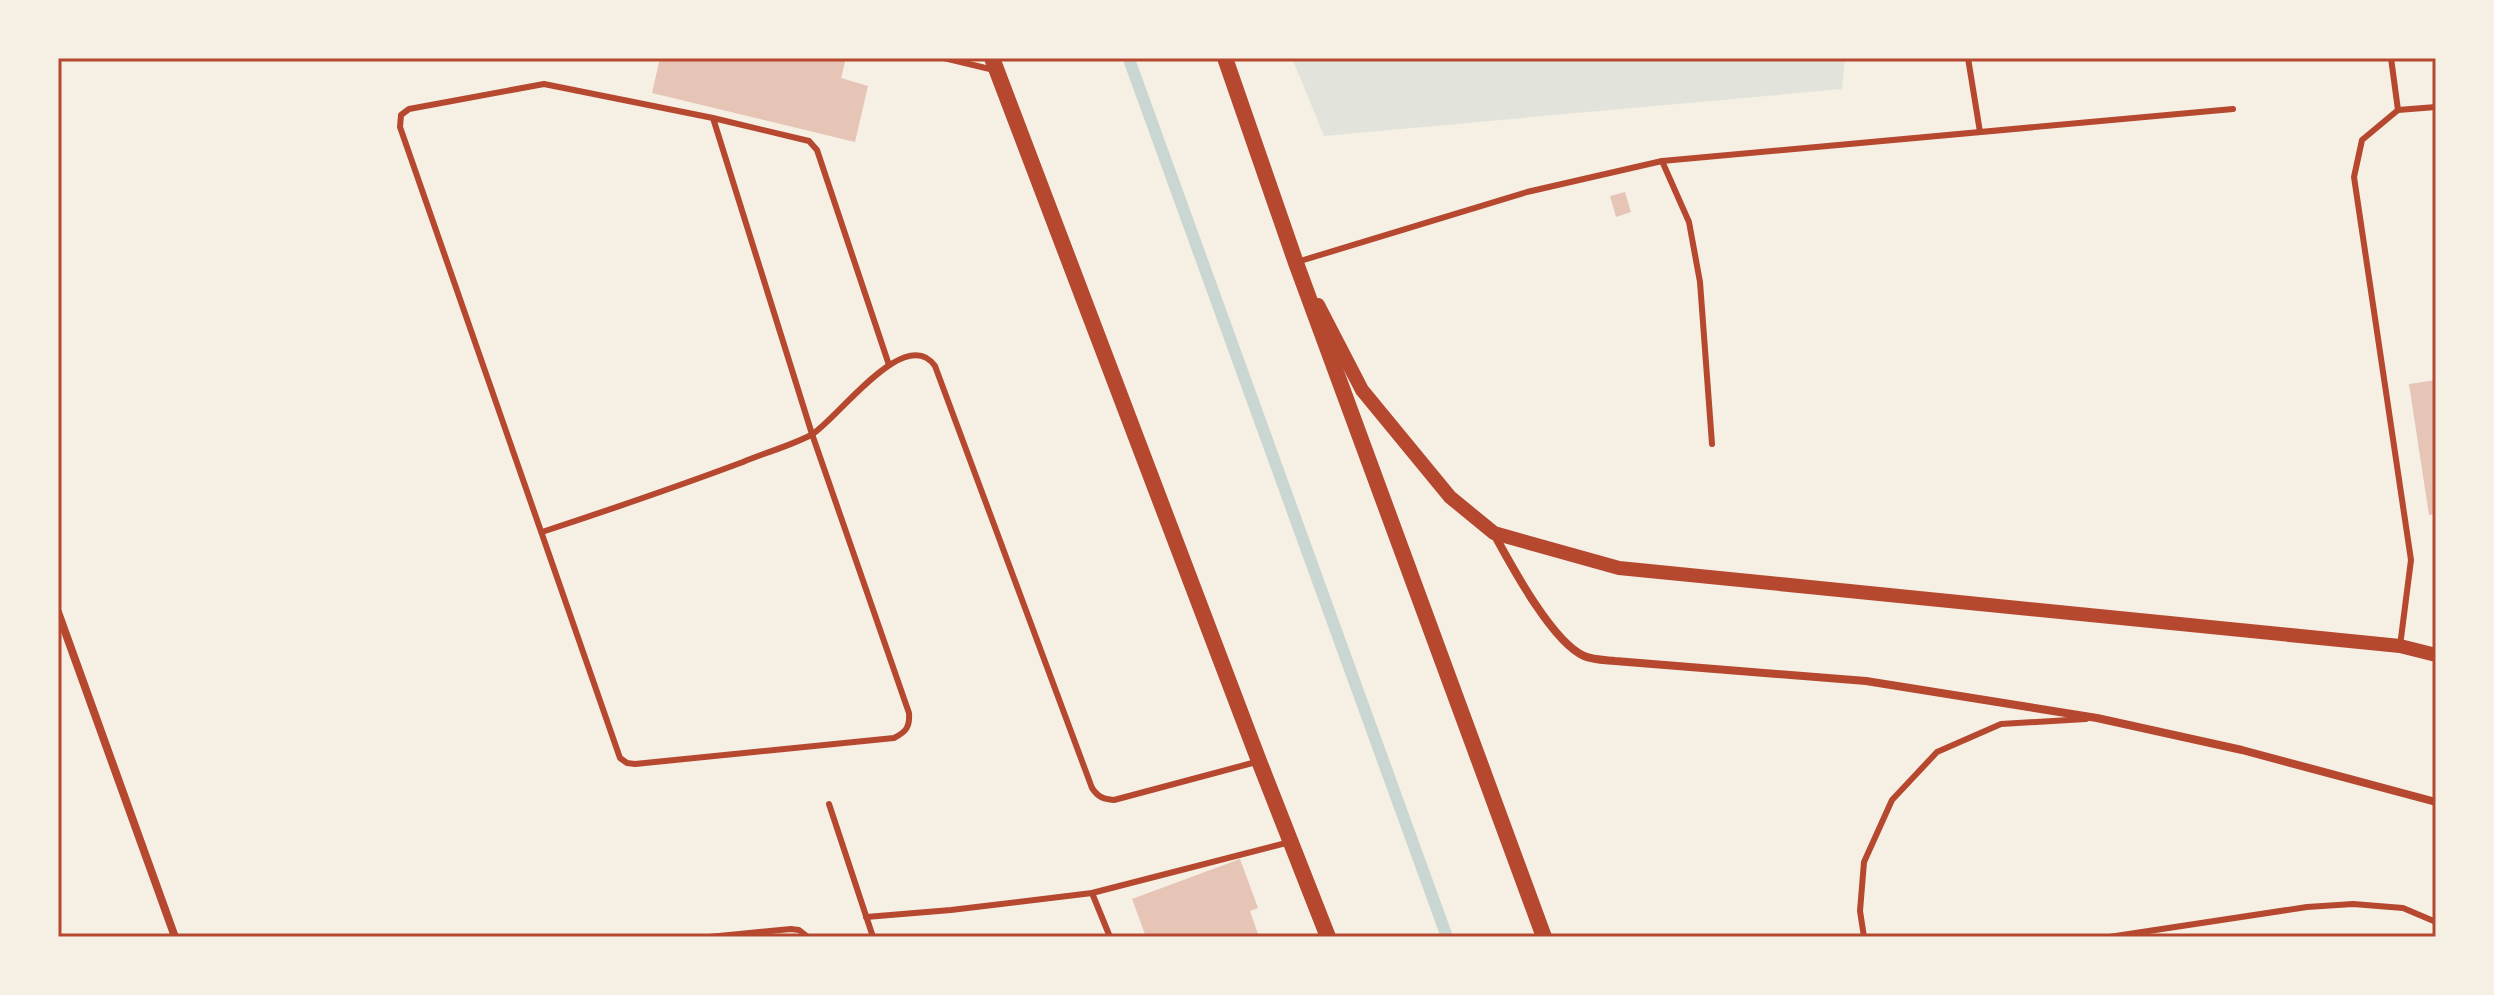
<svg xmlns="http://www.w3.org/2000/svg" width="2494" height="995" font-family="'Alegreya Sans',sans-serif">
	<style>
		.green { fill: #e2e4dc }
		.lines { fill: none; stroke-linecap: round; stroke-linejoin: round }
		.stream { stroke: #c9d6d2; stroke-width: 12 }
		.building { fill: #e6c5b7 }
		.service { stroke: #b5482f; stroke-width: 6 }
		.minor { stroke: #b5482f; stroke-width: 8 }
		.tertiary { stroke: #b5482f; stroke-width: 14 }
		.secondary { stroke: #b5482f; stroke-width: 16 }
		.neatline { fill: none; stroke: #b5482f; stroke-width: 3 }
	</style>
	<rect width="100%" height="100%" fill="#f6efe4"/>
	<path class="green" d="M 1292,58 L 1845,58 L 1842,89 L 1324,136 Z"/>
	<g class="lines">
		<path class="stream" d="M 1130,62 L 1447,937"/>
	</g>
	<g class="building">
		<path d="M 660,58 L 846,58 L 841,78 L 868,86 L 855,142 L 652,93 Z"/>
		<path d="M 1625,192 L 1631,212 L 1616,217 L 1610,196 Z"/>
		<path d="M 2436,380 L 2436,514 L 2429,515 L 2409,384 Z"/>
		<path d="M 1240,859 L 1258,908 L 1250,911 L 1259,937 L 1146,937 L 1132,899 Z"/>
	</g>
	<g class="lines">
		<g class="service">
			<path d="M 944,58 L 994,70"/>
			<path d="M 1968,58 L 1980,132"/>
			<path d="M 2391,58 L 2398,110"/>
			<path d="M 713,118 L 812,434 L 909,713 C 910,727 906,732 894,738 L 635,764 L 627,763 L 620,758 L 400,127 L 401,115 L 409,109 L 544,84 L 713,118 L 809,141 L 817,150 L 889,365"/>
			<path d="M 1662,161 L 1689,222 L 1700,282 L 1712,444"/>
			<path d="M 1297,262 L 1527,192 L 1662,161 L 2233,109"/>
			<path d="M 542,532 C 609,510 676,487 743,462 C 764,453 790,446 811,435 C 836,421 905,323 935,366 L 1092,788 C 1098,797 1103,799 1114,800 L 1256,762"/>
			<path d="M 2400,646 L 2411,560 L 2354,177 L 2362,140 L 2398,110 L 2436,107"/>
			<path d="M 829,804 L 873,937"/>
			<path d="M 1092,893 L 1110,937"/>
			<path d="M 866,917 L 951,910 L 1092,893 L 1290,842"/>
			<path d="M 709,937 L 791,929 L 799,930 L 808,937"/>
			<path d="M 1864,937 L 1860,911 L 1864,862 L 1892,800 L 1937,752 L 2001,724 L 2086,719"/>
			<path d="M 2109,937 L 2307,907 L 2353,904 L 2403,908 L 2436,922"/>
		</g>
		<g class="minor">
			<path d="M 1494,534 C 1511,565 1552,642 1584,656 C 1593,660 1606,660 1615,661 L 1866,681 L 2097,718 L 2242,750 L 2436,802"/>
			<path d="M 58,612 L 175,937"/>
		</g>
		<path class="tertiary" d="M 1318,305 L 1362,390 L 1450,497 L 1494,533 L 1619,568 L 2400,646 L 2436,655"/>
		<g class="secondary">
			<path d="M 992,58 L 1259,761 L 1328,937"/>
			<path d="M 1225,58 L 1296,263 L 1544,937"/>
		</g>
	</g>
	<rect width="2494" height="995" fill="none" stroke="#f6efe4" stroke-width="120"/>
	<rect x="60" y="60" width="2374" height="875" class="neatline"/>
</svg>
